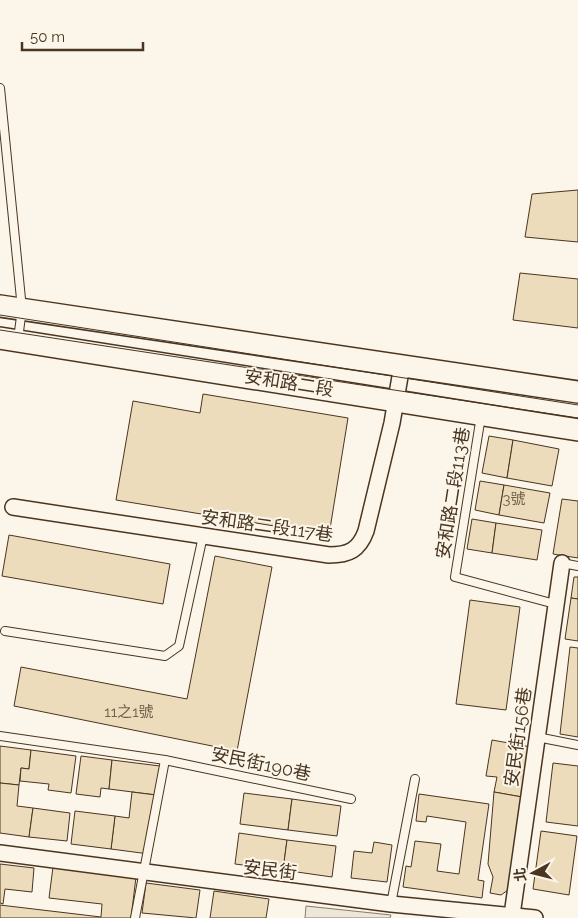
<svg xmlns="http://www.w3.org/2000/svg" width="578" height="918" font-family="Raleway,'Noto Sans TC',sans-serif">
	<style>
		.parking { fill: #ede7d9; stroke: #887966 }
		.building { fill: #ecdcbc; stroke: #4a3520 }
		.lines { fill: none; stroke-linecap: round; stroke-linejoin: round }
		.service-casing { stroke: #4a3520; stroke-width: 10 }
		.minor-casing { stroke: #4a3520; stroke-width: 18 }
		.secondary-casing { stroke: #4a3520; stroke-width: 24 }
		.service { stroke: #fbf6e9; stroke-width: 8 }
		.minor { stroke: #fbf6e9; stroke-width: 15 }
		.secondary { stroke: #fbf6e9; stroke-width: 21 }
		.tram { stroke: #4a3520; stroke-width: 1 }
		.labels { text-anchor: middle; stroke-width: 4; stroke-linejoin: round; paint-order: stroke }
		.number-label { font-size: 15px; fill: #725f47 }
		.street-label { font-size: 18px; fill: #4a3520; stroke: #fbf6e9 }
	</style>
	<rect width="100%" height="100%" fill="#fbf6e9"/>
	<path class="parking" d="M 306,906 L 391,915 L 390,918 L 305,918 Z"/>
	<g class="building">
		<path d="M 578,190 L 578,242 L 525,237 L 532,194 Z"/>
		<path d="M 520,273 L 578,279 L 578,328 L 513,320 Z"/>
		<path d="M 203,394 L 348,418 L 329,535 L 116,500 L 133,401 L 200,413 Z"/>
		<path d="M 489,436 L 513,440 L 507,478 L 482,473 Z"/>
		<path d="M 513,440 L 559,449 L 552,486 L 507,478 Z"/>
		<path d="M 480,481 L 504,485 L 499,515 L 475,510 Z"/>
		<path d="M 504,485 L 550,493 L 544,523 L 499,515 Z"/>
		<path d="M 562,499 L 578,501 L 578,558 L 553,554 Z"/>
		<path d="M 472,519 L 496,523 L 492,553 L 467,549 Z"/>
		<path d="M 496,523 L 542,530 L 537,560 L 492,553 Z"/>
		<path d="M 9,535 L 170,564 L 163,604 L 2,576 Z"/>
		<path d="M 215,556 L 272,567 L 237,751 L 14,706 L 21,667 L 187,699 Z"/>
		<path d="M 574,577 L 578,577 L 578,599 L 571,598 Z"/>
		<path d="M 571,598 L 578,599 L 578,641 L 565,639 Z"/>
		<path d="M 470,600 L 520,607 L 506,710 L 456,704 Z"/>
		<path d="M 570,647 L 578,648 L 578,737 L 560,734 Z"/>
		<path d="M 492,740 L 531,747 L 522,797 L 494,792 L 497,777 L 486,776 Z"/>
		<path d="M 0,746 L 31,750 L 29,769 L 21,768 L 19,785 L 0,783 Z"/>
		<path d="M 31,750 L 76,756 L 71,793 L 48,790 L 49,784 L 20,781 L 21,768 L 29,769 Z"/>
		<path d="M 81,756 L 112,760 L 109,789 L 101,788 L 100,797 L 76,794 Z"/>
		<path d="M 112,760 L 160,766 L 156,795 L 109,789 Z"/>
		<path d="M 553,763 L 578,766 L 578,826 L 546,822 Z"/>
		<path d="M 0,783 L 19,785 L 17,806 L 33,808 L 29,837 L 0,833 Z"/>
		<path d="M 132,792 L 156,795 L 149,854 L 111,849 L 115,816 L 129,818 Z"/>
		<path d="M 494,792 L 522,797 L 510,882 L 508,890 L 501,895 L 490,893 L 493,877 L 488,864 Z"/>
		<path d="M 244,793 L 292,799 L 288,830 L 240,824 Z"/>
		<path d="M 419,794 L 489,804 L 478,880 L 484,881 L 482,898 L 403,887 L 406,866 L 411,867 L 415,841 L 441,844 L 437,871 L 459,874 L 466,822 L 427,816 L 426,822 L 416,821 Z"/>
		<path d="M 292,799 L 341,806 L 337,836 L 288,830 Z"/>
		<path d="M 33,808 L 70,813 L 67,841 L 29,837 Z"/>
		<path d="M 75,811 L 115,816 L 111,849 L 71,844 Z"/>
		<path d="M 541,831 L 577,836 L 569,895 L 533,889 Z"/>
		<path d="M 239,833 L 287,840 L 283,870 L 235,864 Z"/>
		<path d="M 287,840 L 336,846 L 332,877 L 283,870 Z"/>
		<path d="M 374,842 L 392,845 L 387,882 L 351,878 L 354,851 L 372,853 Z"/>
		<path d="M 0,864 L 34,868 L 32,892 L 5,889 L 3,904 L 0,903 Z"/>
		<path d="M 53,867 L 136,877 L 131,918 L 0,918 L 0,905 L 101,917 L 102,904 L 49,898 Z"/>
		<path d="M 146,883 L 200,890 L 196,918 L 142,913 Z"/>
		<path d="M 214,891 L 269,899 L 266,918 L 210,918 Z"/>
	</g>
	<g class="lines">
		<g class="service-casing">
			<g id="service">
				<path d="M 0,88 L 22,309 L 18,339"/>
				<path d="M 481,416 L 455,577 L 555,604"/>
				<path d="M 562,563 L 578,566"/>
				<path d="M 5,631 L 165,656 L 179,646 L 203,536"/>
				<path d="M 0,736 L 165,760 L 351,799"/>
				<path d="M 537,737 L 578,745"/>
				<path d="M 391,904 L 415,779"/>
				<path d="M 135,918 L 165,760"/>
			</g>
		</g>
		<g class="minor-casing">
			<g id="minor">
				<path d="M 13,507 L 329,555 C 349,555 359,550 366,531 L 392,423 L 402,365"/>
				<path d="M 0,853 L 391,904 L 535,918"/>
				<path d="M 512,915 L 562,563"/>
			</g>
		</g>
		<g class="secondary-casing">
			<g id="secondary">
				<path d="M 0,306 L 578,392"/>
				<path d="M 0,338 L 578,430"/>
			</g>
		</g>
		<use href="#service" class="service"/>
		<use href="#minor" class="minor"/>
		<use href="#secondary" class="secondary"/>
		<g class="tram">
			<path d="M 0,315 L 578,405"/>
			<path d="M 0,330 L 578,418"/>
		</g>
	</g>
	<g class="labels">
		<g class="number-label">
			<text x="514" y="504">3號</text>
			<text x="129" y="717">11之1號</text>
		</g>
		<g class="street-label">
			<text transform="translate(289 383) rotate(9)" y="6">安和路二段</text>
			<text transform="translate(453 493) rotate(-81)" y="6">安和路二段113巷</text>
			<text transform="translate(267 526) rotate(8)" y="6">安和路二段117巷</text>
			<text transform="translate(518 737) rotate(-82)" y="6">安民街156巷</text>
			<text transform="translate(261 764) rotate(12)" y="6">安民街190巷</text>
			<text transform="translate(270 870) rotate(7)" y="6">安民街</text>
		</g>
	</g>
	<g transform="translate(533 873) rotate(263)" stroke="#fbf6e9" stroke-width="4" paint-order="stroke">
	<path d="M0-4L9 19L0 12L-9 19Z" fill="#4a3520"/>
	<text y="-8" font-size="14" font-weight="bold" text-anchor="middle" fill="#4a3520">北</text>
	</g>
	<path d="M22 42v8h121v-8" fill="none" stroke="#4a3520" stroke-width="2.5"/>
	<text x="30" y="42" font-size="15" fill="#4a3520" stroke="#fbf6e9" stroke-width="4" paint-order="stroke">50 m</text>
</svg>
